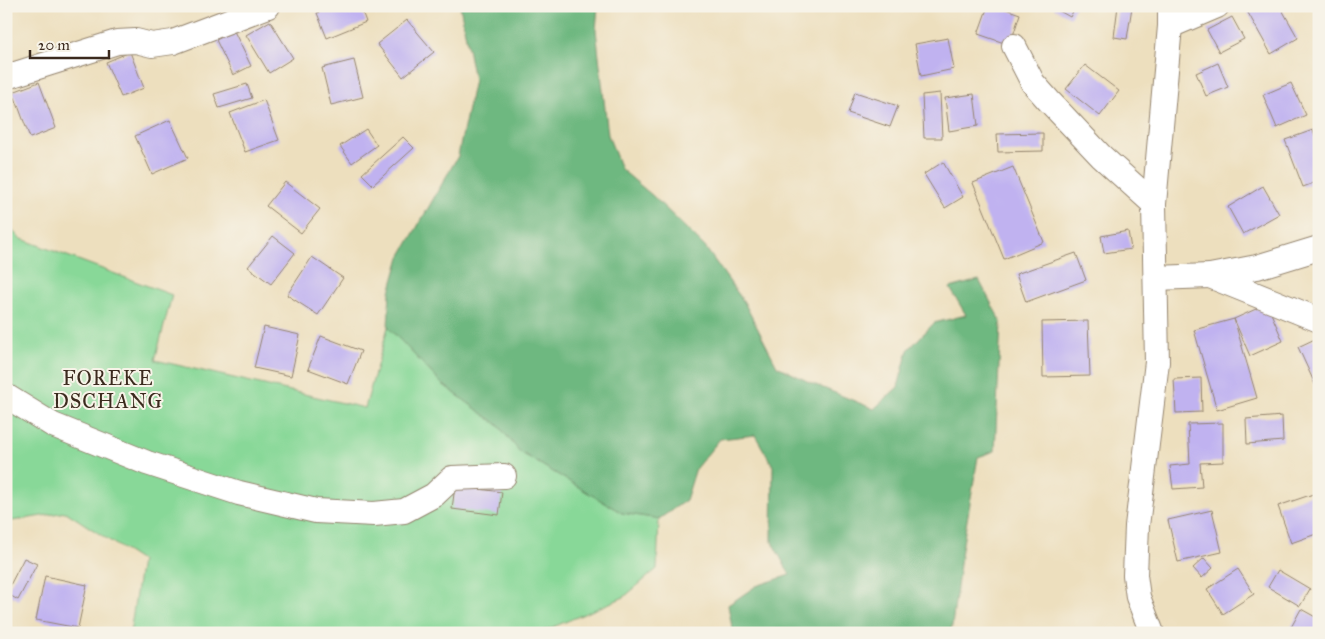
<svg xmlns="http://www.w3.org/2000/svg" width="1325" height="639" font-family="'IM FELL Great Primer',serif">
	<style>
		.green { fill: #88d898; stroke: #62815b }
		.forest { fill: #6eb880; stroke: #54714f }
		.building { fill: #c0b2f0 }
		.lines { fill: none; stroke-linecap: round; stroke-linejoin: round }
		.minor-casing { stroke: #94846e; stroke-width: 26 }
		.minor { stroke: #fff; stroke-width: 24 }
		.labels { text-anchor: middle; stroke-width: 4; stroke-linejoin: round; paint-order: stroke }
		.quarter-label { font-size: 20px; letter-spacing: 1px; fill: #3b2a1e; stroke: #f7f3e8 }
	</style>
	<rect width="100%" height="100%" fill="#f7f3e8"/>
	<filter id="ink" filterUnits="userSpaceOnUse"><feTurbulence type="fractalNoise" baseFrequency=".02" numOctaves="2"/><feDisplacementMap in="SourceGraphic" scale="10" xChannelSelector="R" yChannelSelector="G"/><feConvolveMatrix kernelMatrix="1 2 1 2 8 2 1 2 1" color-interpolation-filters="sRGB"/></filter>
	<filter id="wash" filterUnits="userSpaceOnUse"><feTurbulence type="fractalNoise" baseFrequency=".0096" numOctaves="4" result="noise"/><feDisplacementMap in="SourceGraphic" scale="20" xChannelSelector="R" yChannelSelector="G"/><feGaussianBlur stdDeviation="1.12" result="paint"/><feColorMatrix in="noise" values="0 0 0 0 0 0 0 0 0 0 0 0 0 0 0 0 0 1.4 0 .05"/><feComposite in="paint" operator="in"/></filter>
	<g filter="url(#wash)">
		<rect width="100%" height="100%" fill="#eddfbe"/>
		<path class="green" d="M 6,222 L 19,238 L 172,295 L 155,360 L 365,408 L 388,327 L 441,383 L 498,425 L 520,452 L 622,513 L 659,519 L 657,569 L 624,597 L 539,633 L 130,633 L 141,561 L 66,512 L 6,522 Z"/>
		<path class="forest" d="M 460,6 L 598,6 L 596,30 L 608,135 L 621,169 L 653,196 L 705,247 L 744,302 L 777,366 L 811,383 L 874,409 L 898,387 L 908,350 L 934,323 L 966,315 L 950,288 L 979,280 L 1001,322 L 995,451 L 978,457 L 962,549 L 951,633 L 733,633 L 728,605 L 756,586 L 790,575 L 772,542 L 773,466 L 755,435 L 720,439 L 696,468 L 686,500 L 659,519 L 622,513 L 520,452 L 498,425 L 441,383 L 388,327 L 390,292 L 400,257 L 458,156 L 474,80 Z"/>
		<g id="blocks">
			<g class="building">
				<path d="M 334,6 L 360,6 L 366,22 L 327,38 L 317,13 Z"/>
				<path d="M 988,6 L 997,6 L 1020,14 L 1010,45 L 978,34 Z"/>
				<path d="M 1056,6 L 1076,6 L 1070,17 L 1054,8 Z"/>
				<path d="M 1118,6 L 1132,7 L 1127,39 L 1114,37 Z"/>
				<path d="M 1255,6 L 1280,6 L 1298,38 L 1271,54 L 1247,11 Z"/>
				<path d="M 1232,17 L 1244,39 L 1219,52 L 1207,30 Z"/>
				<path d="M 407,20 L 434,52 L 403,77 L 377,44 Z"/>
				<path d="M 270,21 L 293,58 L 269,73 L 246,35 Z"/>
				<path d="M 234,31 L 251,66 L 233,75 L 216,40 Z"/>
				<path d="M 948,38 L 954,69 L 921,76 L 915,44 Z"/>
				<path d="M 130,52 L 144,88 L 121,97 L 106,62 Z"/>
				<path d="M 354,60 L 363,97 L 331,105 L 322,68 Z"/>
				<path d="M 1218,63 L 1228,87 L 1206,96 L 1196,73 Z"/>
				<path d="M 1085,65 L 1119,91 L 1100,116 L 1066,89 Z"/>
				<path d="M 39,82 L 56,128 L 30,138 L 13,92 Z"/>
				<path d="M 1291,83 L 1306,115 L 1277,128 L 1263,95 Z"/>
				<path d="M 247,84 L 252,98 L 219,108 L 214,94 Z"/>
				<path d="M 855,92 L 898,106 L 890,127 L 848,113 Z"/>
				<path d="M 940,93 L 942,138 L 924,138 L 922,95 Z"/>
				<path d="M 974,94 L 978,126 L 949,131 L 945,98 Z"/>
				<path d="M 264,100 L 279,140 L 245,152 L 230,113 Z"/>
				<path d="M 170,120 L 188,158 L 152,174 L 135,136 Z"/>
				<path d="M 366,129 L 377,145 L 352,163 L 340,146 Z"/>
				<path d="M 1313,130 L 1319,146 L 1319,181 L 1303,187 L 1285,140 Z"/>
				<path d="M 1043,133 L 1043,151 L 998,152 L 997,134 Z"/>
				<path d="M 403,137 L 414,148 L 373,185 L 362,174 Z"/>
				<path d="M 943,162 L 963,197 L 945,208 L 924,174 Z"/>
				<path d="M 1013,167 L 1044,242 L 1004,259 L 973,183 Z"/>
				<path d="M 285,182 L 320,209 L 301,233 L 266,206 Z"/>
				<path d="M 1263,186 L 1279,214 L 1243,234 L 1228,207 Z"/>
				<path d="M 1128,231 L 1131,249 L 1104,253 L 1101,236 Z"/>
				<path d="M 273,236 L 295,253 L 271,284 L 248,267 Z"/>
				<path d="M 1076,253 L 1086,280 L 1026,302 L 1016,274 Z"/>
				<path d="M 312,257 L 343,278 L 318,315 L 287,295 Z"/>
				<path d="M 1267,304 L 1283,341 L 1250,356 L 1234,319 Z"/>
				<path d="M 1234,319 L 1257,398 L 1217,410 L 1194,330 Z"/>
				<path d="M 1088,321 L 1090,376 L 1043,377 L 1042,322 Z"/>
				<path d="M 264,327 L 300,335 L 291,376 L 254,368 Z"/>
				<path d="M 321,336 L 361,351 L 348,384 L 308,369 Z"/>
				<path d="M 1317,338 L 1319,342 L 1319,393 L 1298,347 Z"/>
				<path d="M 1201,378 L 1202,412 L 1176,413 L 1174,379 Z"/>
				<path d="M 1282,416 L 1283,441 L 1247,444 L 1246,419 Z"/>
				<path d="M 1223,423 L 1223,462 L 1200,463 L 1202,487 L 1173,489 L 1170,466 L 1190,464 L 1188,424 Z"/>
				<path d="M 455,486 L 502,492 L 499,515 L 452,509 Z"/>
				<path d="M 1319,492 L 1319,533 L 1291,543 L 1278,506 Z"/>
				<path d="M 1212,510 L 1222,552 L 1178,562 L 1168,520 Z"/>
				<path d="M 24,558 L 37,564 L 18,600 L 6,593 Z"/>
				<path d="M 1204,558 L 1213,568 L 1202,578 L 1193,568 Z"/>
				<path d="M 1238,569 L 1254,594 L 1223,614 L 1207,589 Z"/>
				<path d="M 1278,570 L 1310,589 L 1300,606 L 1268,587 Z"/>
				<path d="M 45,576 L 87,585 L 78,628 L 36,620 Z"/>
				<path d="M 1301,609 L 1319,619 L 1319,633 L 1288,633 Z"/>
			</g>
		</g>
	</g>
	<g filter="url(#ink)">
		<use href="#blocks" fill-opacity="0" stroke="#94846e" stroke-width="1"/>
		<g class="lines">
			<g class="minor-casing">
				<g id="minor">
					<path d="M 1170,26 L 1217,6"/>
					<path d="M 1014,46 L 1033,83 L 1049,101 L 1101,156 L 1154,204"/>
					<path d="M 6,77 L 117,42 L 136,41 L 152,45 L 173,42 L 268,6"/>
					<path d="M 1210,276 L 1319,320"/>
					<path d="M 1156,278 L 1210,276 L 1257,267 L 1319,248"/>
					<path d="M 6,396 L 53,425 L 147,463 L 239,493 L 316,511 L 374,514 L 404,511 L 434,495 L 452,478 L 504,476"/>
					<path d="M 1152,633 L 1138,597 L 1135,575 L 1137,526 L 1157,362 L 1154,204 L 1170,26 L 1170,6"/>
				</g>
			</g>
			<use href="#minor" class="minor"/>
		</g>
	</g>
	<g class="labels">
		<g class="quarter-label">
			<text x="108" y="385">FOREKE<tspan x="108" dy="23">DSCHANG</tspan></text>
		</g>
	</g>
	<rect width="1325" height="639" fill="none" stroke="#f7f3e8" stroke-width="25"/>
	<path d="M30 50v8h79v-8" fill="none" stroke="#3b2a1e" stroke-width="2.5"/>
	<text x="38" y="50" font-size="15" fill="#3b2a1e" stroke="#f7f3e8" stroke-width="4" paint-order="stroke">20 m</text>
</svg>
